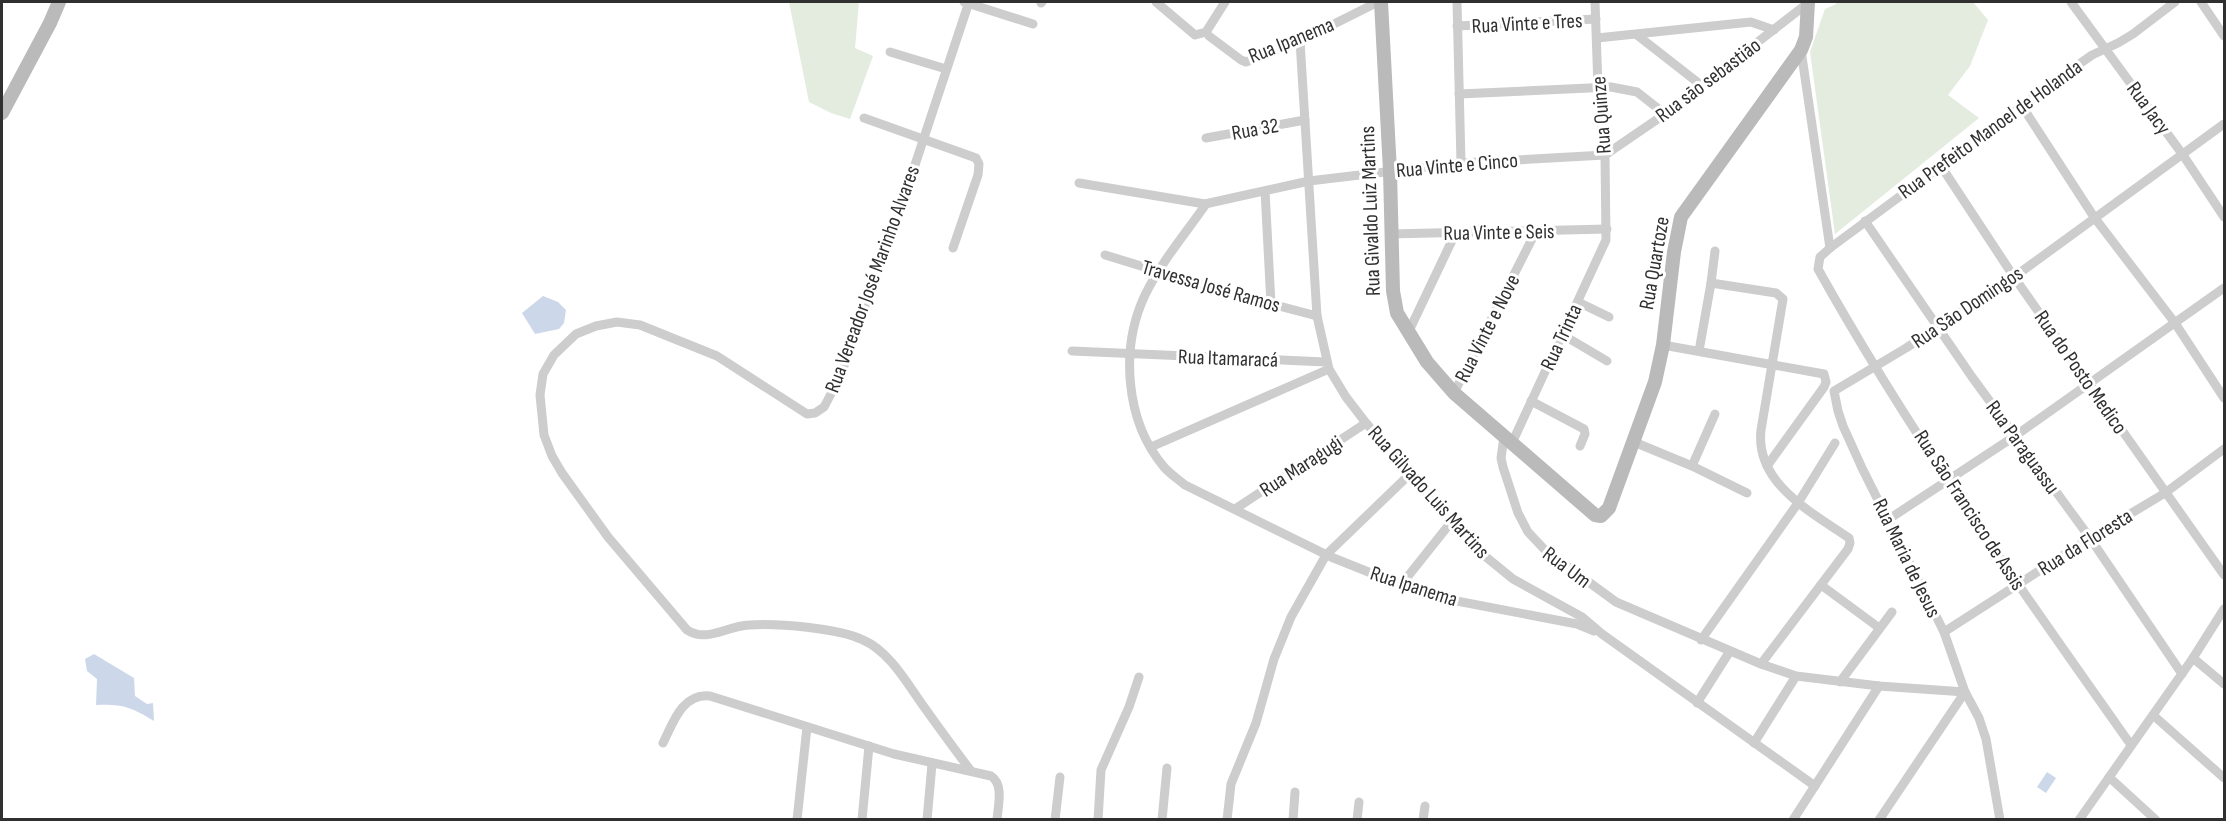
<svg xmlns="http://www.w3.org/2000/svg" width="2226" height="821" font-family="'Sofia Sans Condensed',sans-serif">
	<style>
		.green { fill: #e3ecde }
		.water { fill: #ccd8ea }
		.lines { fill: none; stroke-linecap: round; stroke-linejoin: round }
		.street { stroke: #cdcdcd; stroke-width: 9 }
		.secondary { stroke: #bababa; stroke-width: 14 }
		.labels { text-anchor: middle; stroke-width: 6; stroke-linejoin: round; paint-order: stroke }
		.street-label { font-size: 21px; fill: #303030; stroke: #fff }
	</style>
	<rect width="100%" height="100%" fill="#fff"/>
	<g class="green">
		<path d="M 789,2 L 859,2 L 855,48 L 873,56 L 850,119 L 831,113 L 809,102 Z"/>
		<path d="M 1836,2 L 1973,2 L 1988,20 L 1970,66 L 1948,95 L 1979,118 L 1835,234 L 1810,52 L 1825,9 L 1836,4 Z"/>
	</g>
	<g class="water">
		<path d="M 543,296 L 558,302 L 566,310 L 564,323 L 559,329 L 535,334 L 522,313 Z"/>
		<path d="M 94,654 L 134,678 L 135,696 L 147,704 L 153,703 L 154,721 C 131,707 122,704 96,705 L 97,679 L 87,671 L 85,659 Z"/>
		<path d="M 2047,772 L 2056,778 L 2046,793 L 2037,787 Z"/>
	</g>
	<g class="lines">
		<g class="street">
			<path d="M 964,2 L 1033,24"/>
			<path d="M 969,2 L 902,204 L 840,377 L 824,407 L 815,413 L 807,414 L 717,356 L 640,325 L 617,322 L 596,326 L 576,334 L 554,355 L 543,374 L 540,395 L 544,435 L 552,456 L 562,473 L 608,537 L 687,630 C 707,643 726,626 749,625 C 777,623 838,628 863,640 C 891,652 909,687 927,711 C 941,731 956,751 971,771"/>
			<path d="M 1156,2 L 1195,35 L 1206,32 L 1225,2"/>
			<path d="M 1457,2 L 1461,163"/>
			<path d="M 2071,2 L 2183,155 L 2224,217"/>
			<path d="M 2201,2 L 2224,36"/>
			<path d="M 1041,3 L 1042,2"/>
			<path d="M 1457,26 L 1596,19"/>
			<path d="M 1637,35 L 1701,85"/>
			<path d="M 1209,36 L 1241,60 L 1246,62 L 1300,41 L 1378,2"/>
			<path d="M 1597,38 L 1751,22 L 1774,30"/>
			<path d="M 1300,41 L 1317,316 L 1329,369 L 1346,397 L 1366,423 L 1410,474 L 1486,557 L 1513,579 L 1582,617 L 1602,634 L 1815,786"/>
			<path d="M 1801,50 L 1830,248"/>
			<path d="M 890,52 L 946,69"/>
			<path d="M 1459,94 L 1611,87 L 1637,92 L 1665,114"/>
			<path d="M 2022,106 L 2094,217 L 2175,323 L 2224,398"/>
			<path d="M 864,118 L 976,158 L 979,164 L 978,175 L 953,248"/>
			<path d="M 1206,138 L 1305,120"/>
			<path d="M 1941,166 L 2014,277 L 2224,575"/>
			<path d="M 1079,183 L 1205,204 L 1309,181 L 1461,163 L 1605,155 L 1665,114 L 1808,3"/>
			<path d="M 1265,191 L 1271,304"/>
			<path d="M 1206,204 C 1186,233 1161,262 1145,295 C 1120,348 1125,421 1164,467 C 1170,474 1178,479 1185,485 L 1331,557 L 1401,585 L 1441,598 L 1577,624 L 1594,631"/>
			<path d="M 1865,221 L 1972,377 L 2090,538 L 2182,674"/>
			<path d="M 1390,234 L 1607,229"/>
			<path d="M 1105,255 L 1233,294 L 1317,316"/>
			<path d="M 1711,283 L 1715,251"/>
			<path d="M 1578,302 L 1609,317"/>
			<path d="M 1408,333 L 1456,232"/>
			<path d="M 1563,335 L 1607,361"/>
			<path d="M 1663,345 L 1824,374 L 1826,382 L 1824,387 L 1767,466"/>
			<path d="M 1072,351 L 1326,362"/>
			<path d="M 1699,351 L 1711,283 L 1776,293 L 1783,299 L 1761,430 C 1755,483 1811,512 1849,538 L 1850,543 L 1848,549 L 1761,664"/>
			<path d="M 1454,393 L 1536,231"/>
			<path d="M 1531,401 L 1584,429 L 1585,434 L 1580,446"/>
			<path d="M 1504,437 L 1501,458 L 1503,467 L 1518,513 L 1528,532 L 1545,550 L 1616,602 L 1761,664 L 1796,676 L 1879,686 L 1965,692"/>
			<path d="M 1634,442 L 1692,466 L 1747,493"/>
			<path d="M 1512,443 L 1606,240 L 1605,155 L 1598,87 L 1595,2"/>
			<path d="M 1151,447 L 1329,369"/>
			<path d="M 1692,466 L 1715,414"/>
			<path d="M 1235,509 L 1366,423"/>
			<path d="M 1889,519 L 2015,436 L 2224,288"/>
			<path d="M 1401,585 L 1452,521"/>
			<path d="M 1821,585 L 1878,627"/>
			<path d="M 1944,632 L 2090,538 L 2165,493 L 2224,449"/>
			<path d="M 1701,640 L 1798,503 L 1835,443"/>
			<path d="M 2193,658 L 2224,684"/>
			<path d="M 1840,682 L 1892,612"/>
			<path d="M 1697,703 L 1730,651"/>
			<path d="M 2153,715 L 2224,778"/>
			<path d="M 663,743 C 673,723 682,693 710,696 L 894,754 L 991,776 C 1004,784 998,806 997,820"/>
			<path d="M 1754,743 L 1796,676"/>
			<path d="M 2131,745 C 2022,591 1910,434 1818,269 L 1820,257 L 1830,248 L 2068,72 L 2092,55 L 2118,43 L 2133,34 L 2175,2"/>
			<path d="M 2109,777 L 2156,820"/>
			<path d="M 797,820 L 807,727"/>
			<path d="M 862,820 L 869,746"/>
			<path d="M 927,820 L 932,764"/>
			<path d="M 1055,820 L 1060,777"/>
			<path d="M 1098,820 L 1101,770 L 1129,707 L 1139,677"/>
			<path d="M 1162,820 L 1167,768"/>
			<path d="M 1227,820 L 1231,784 L 1256,723 L 1274,659 L 1291,617 L 1326,555 L 1410,474"/>
			<path d="M 1293,820 L 1295,792"/>
			<path d="M 1357,820 L 1359,802"/>
			<path d="M 1423,820 L 1425,806"/>
			<path d="M 1793,820 L 1879,686"/>
			<path d="M 1879,820 L 1965,692"/>
			<path d="M 2000,820 L 1986,739 L 1979,718 L 1965,692 L 1944,632 L 1862,468 L 1843,426 L 1838,411 L 1834,391 L 1906,348 L 2014,277 L 2224,124"/>
			<path d="M 2079,820 L 2193,658 L 2224,609"/>
		</g>
		<g class="secondary">
			<path d="M 1381,2 L 1390,171 L 1393,291 L 1397,313 L 1427,362 L 1454,393 L 1595,515 L 1601,516 L 1609,508 L 1655,382 L 1663,345 L 1674,252 L 1681,217 L 1801,50 L 1806,37 L 1808,2"/>
			<path d="M 2,113 L 50,23 L 59,2"/>
		</g>
	</g>
	<g class="labels">
		<g class="street-label">
			<text transform="translate(1527 23) rotate(-3)" y="7">Rua Vinte e Tres</text>
			<text transform="translate(1291 40) rotate(-22)" y="7">Rua Ipanema</text>
			<text transform="translate(1708 80) rotate(-37)" y="7">Rua são sebastião</text>
			<text transform="translate(2149 108) rotate(54)" y="7">Rua Jacy</text>
			<text transform="translate(1601 115) rotate(-94)" y="7">Rua Quinze</text>
			<text transform="translate(1255 129) rotate(-10)" y="7">Rua 32</text>
			<text transform="translate(1990 129) rotate(-36)" y="7">Rua Prefeito Manoel de Holanda</text>
			<text transform="translate(1457 165) rotate(-5)" y="7">Rua Vinte e Cinco</text>
			<text transform="translate(1370 211) rotate(-92)" y="7">Rua Givaldo Luiz Martins</text>
			<text transform="translate(1499 232) rotate(-1)" y="7">Rua Vinte e Seis</text>
			<text transform="translate(1654 263) rotate(-80)" y="7">Rua Quartoze</text>
			<text transform="translate(872 279) rotate(-70)" y="7">Rua Vereador José Marinho Alvares</text>
			<text transform="translate(1211 286) rotate(16)" y="7">Travessa José Ramos</text>
			<text transform="translate(1967 307) rotate(-34)" y="7">Rua São Domingos</text>
			<text transform="translate(1487 328) rotate(-63)" y="7">Rua Vinte e Nove</text>
			<text transform="translate(1561 337) rotate(-65)" y="7">Rua Trinta</text>
			<text transform="translate(1228 358) rotate(2)" y="7">Rua Itamaracá</text>
			<text transform="translate(2081 372) rotate(55)" y="7">Rua do Posto Medico</text>
			<text transform="translate(2023 447) rotate(54)" y="7">Rua Paraguassu</text>
			<text transform="translate(1301 466) rotate(-33)" y="7">Rua Maragugi</text>
			<text transform="translate(1429 492) rotate(48)" y="7">Rua Gilvado Luis Martins</text>
			<text transform="translate(1970 510) rotate(57)" y="7">Rua São Francisco de Assis</text>
			<text transform="translate(2085 542) rotate(-32)" y="7">Rua da Floresta</text>
			<text transform="translate(1907 558) rotate(64)" y="7">Rua Maria de Jesus</text>
			<text transform="translate(1567 567) rotate(37)" y="7">Rua Um</text>
			<text transform="translate(1414 586) rotate(18)" y="7">Rua Ipanema</text>
		</g>
	</g>
	<rect width="2226" height="821" fill="none" stroke="#303030" stroke-width="6"/>
</svg>
